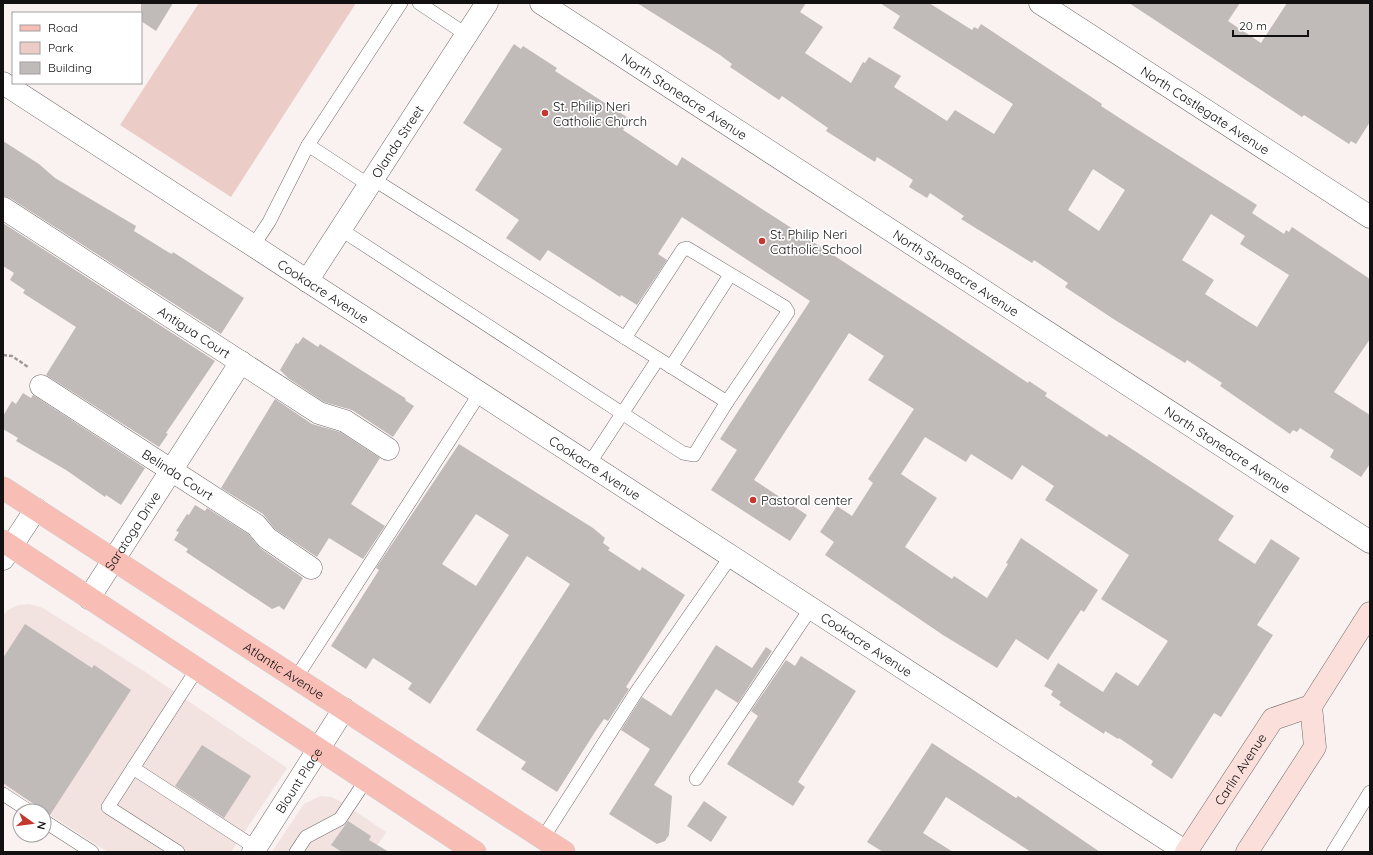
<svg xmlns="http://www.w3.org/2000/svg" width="1373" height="855" font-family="Quicksand,sans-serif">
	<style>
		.built { fill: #f2e3e1 }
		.green { fill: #ecccc7 }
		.building { fill: #c0bab9; fill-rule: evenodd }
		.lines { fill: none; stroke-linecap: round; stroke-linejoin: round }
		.lane-casing { stroke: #716b6b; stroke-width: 14 }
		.street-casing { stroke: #716b6b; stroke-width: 23 }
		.secondary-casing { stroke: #716b6b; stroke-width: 23 }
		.primary-casing { stroke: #d0cfcf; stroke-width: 23 }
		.path { stroke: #9f9a9a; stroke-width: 2.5; stroke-dasharray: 4 2; stroke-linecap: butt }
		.lane { stroke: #fff; stroke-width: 13 }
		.street { stroke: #fff; stroke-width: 22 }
		.secondary { stroke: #fbdfdb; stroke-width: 22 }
		.primary { stroke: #f8beb6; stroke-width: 22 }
		.poi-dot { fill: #c5382f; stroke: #fff; stroke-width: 1.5 }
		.labels { text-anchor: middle; stroke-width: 3.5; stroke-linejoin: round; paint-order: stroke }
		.street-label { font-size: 13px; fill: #121010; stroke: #fff }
		.poi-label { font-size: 13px; fill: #121010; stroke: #fff; text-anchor: start }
	</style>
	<rect width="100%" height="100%" fill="#f9f2f1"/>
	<g class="built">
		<path d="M 29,604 L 41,607 L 144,671 L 287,768 L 231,852 L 108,852 L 3,785 L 3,616 L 8,610 L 18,605 Z"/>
		<path d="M 320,796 L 331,797 L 340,801 L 386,832 L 373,852 L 272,852 L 304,804 Z"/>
	</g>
	<path class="green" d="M 199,3 L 356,3 L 231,197 L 120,125 Z"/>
	<g class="building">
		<path d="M 141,3 L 173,3 L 156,31 L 141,21 Z"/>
		<path d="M 637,3 L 806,3 L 800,12 L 823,27 L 805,53 L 851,83 L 863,62 L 865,63 L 869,57 L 901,76 L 894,87 L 947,121 L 955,110 L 994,134 L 1013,104 L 893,28 L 900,16 L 880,3 L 929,3 L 972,30 L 974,27 L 978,29 L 981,24 L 1102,104 L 1101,106 L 1135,128 L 1257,205 L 1252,213 L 1284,234 L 1286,230 L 1289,232 L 1292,227 L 1370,279 L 1370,339 L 1334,392 L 1370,415 L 1370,464 L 1361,477 L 1330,457 L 1334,450 L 1300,428 L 1297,432 L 1293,430 L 1290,434 L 1220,386 L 1222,383 L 1187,360 L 1185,363 L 1115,320 L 1065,287 L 1068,283 L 1034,260 L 1032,263 L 961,219 L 964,216 L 930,193 L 927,198 L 909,187 L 913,180 L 877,157 L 875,162 L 826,131 L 828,128 L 782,96 L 779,100 L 730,67 L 732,64 L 720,55 ZM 1093,169 L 1125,190 L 1099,231 L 1068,210 ZM 1211,214 L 1245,236 L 1240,244 L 1289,275 L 1257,327 L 1205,294 L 1214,280 L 1182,260 Z"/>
		<path d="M 1129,3 L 1240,3 L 1228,21 L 1261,43 L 1287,3 L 1370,3 L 1370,122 L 1356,144 L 1351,141 L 1349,144 L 1304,115 L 1302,117 Z"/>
		<path d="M 514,44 L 521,49 L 523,46 L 557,68 L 555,71 L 630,119 L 623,130 L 677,166 L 682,157 L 938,323 L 1028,383 L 1029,381 L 1047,393 L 1045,396 L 1107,437 L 1109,434 L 1234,516 L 1218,540 L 1255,564 L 1271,539 L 1300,558 L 1257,625 L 1273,635 L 1221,717 L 1214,713 L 1172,779 L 1151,765 L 1153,761 L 1119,738 L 1118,739 L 1105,731 L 1104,734 L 1059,705 L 1061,702 L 1051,695 L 1053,691 L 1044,686 L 1058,663 L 1103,692 L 1116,672 L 1138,686 L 1168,641 L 1101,599 L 1129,555 L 1045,500 L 1054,486 L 1022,465 L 1012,480 L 971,454 L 966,462 L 925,437 L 901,474 L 937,498 L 905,547 L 952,579 L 954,576 L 987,598 L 1008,564 L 1006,563 L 1021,538 L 1098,590 L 1084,612 L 1081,610 L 1048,660 L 1016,639 L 997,668 L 943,635 L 825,555 L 834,542 L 820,532 L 837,506 L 852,516 L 873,483 L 868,479 L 914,409 L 868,380 L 884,356 L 849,333 L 754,480 L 807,515 L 790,541 L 711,490 L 737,450 L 720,439 L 810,301 L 682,217 L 658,254 L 667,260 L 637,305 L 621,295 L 620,297 L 548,250 L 540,261 L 506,238 L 519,220 L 475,190 L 502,149 L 463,123 Z"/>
		<path d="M 3,141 L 39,164 L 55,178 L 136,226 L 134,231 L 168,252 L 172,254 L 173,252 L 244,298 L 221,334 L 10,198 L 3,196 Z"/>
		<path d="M 3,223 L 215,361 L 166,433 L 168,434 L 159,447 L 46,375 L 76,327 L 23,293 L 25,290 L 10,280 L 14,273 L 3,266 Z"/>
		<path d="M 303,337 L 318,347 L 320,344 L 405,398 L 406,401 L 414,406 L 393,437 L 352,410 L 324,402 L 288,378 L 280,370 L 296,343 L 298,344 Z"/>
		<path d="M 23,393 L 31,398 L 33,395 L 145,468 L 121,505 L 106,495 L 105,497 L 66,470 L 16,441 L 18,438 L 3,429 L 3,416 L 12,401 L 16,404 Z"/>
		<path d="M 275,399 L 312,424 L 340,432 L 380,458 L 351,504 L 385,526 L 363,559 L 329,538 L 317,557 L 275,529 L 263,514 L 221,488 Z"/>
		<path d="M 459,444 L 593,528 L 605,538 L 603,543 L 610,548 L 608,550 L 640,571 L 642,567 L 685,595 L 626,687 L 629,689 L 608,721 L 604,719 L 595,732 L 557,792 L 521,769 L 526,762 L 476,730 L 570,584 L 527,556 L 430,704 L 408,689 L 412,683 L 373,658 L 366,669 L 331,646 L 379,570 L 376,568 ZM 476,514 L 509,535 L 476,586 L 442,564 Z"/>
		<path d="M 195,505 L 205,511 L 207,508 L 248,534 L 260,548 L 303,578 L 284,610 L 279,606 L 272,609 L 186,552 L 188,549 L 174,540 L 179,532 L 176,531 L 187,514 L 189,515 Z"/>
		<path d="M 25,624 L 92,668 L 94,665 L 131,690 L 50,815 L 3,783 L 3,658 Z"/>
		<path d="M 716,645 L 752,668 L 766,647 L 772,651 L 738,703 L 716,689 L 654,785 L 672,796 L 669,835 L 665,841 L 657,844 L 609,814 L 650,749 L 621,730 L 642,697 L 671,716 Z"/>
		<path d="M 801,656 L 856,691 L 798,782 L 805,787 L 793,806 L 727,764 L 758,716 L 751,711 L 786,660 L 795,666 Z"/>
		<path d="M 932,743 L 1016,798 L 1018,796 L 1100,852 L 1031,852 L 946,797 L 923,833 L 953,852 L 883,852 L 867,842 Z"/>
		<path d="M 202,745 L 251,776 L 224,818 L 175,786 Z"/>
		<path d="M 704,801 L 727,817 L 711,842 L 687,826 Z"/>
		<path d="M 348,821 L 371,836 L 369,840 L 389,852 L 342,852 L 331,845 Z"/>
	</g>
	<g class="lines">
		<g class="lane-casing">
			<g id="lane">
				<path d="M 419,3 L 467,35"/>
				<path d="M 308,145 L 369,185"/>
				<path d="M 373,179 L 727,402"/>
				<path d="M 340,229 L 683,453 L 694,455 L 727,402 L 788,312 L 785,307 L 687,248 L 683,249 L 625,338"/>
				<path d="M 253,246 L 269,222 L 308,145 L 401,3"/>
				<path d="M 671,367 L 730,275"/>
				<path d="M 589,464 L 658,359"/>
				<path d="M 296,678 L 480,393"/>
				<path d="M 133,768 L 256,848"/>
				<path d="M 696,779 L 811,608"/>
				<path d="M 3,794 L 29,811"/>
				<path d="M 44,821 L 92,852"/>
				<path d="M 543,838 L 637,691 L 731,556"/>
				<path d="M 178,852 L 108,807 L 197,669"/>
				<path d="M 296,852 L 306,837 L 340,819 L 366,780"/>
				<path d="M 1333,852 L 1370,792"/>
			</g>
		</g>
		<g class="street-casing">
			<g id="street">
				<path id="s1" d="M 541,3 L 1370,542"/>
				<path id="s2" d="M 1040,3 L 1370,217"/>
				<path id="s3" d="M 3,83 L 1186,852"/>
				<path id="s4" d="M 3,208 L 319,413 L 345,421 L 388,449"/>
				<path id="s5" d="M 307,281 L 487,3"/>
				<path id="s6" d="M 41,386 L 256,525 L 267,538 L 311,568"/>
				<path d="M 3,559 L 36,509"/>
				<path id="s7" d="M 89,598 L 241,362"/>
				<path id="s8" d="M 253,852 L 344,709"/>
			</g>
		</g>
		<g class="secondary-casing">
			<g id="secondary">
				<path id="s9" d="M 1186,852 L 1273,719 L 1311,706 L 1370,613"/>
				<path d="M 1247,852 L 1315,747 L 1311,706"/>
			</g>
		</g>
		<g class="primary-casing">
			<g id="primary">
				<path id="s10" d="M 3,488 L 564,852"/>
				<path d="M 3,541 L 475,852"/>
			</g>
		</g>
		<path class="path" d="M 3,355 L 12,356 L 28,367"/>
		<use href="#lane" class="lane"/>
		<use href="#street" class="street"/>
		<use href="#secondary" class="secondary"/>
		<use href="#primary" class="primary"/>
	</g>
	<g class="poi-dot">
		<circle cx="545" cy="113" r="4"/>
		<circle cx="762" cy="241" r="4"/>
		<circle cx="753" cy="500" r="4"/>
	</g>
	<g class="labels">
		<g class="street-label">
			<text dy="5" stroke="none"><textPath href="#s1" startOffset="171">North Stoneacre Avenue</textPath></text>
			<text dy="5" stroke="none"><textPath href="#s2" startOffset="197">North Castlegate Avenue</textPath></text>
			<text dy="5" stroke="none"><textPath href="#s5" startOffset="166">Olanda Street</textPath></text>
			<text dy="5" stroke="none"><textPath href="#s1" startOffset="495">North Stoneacre Avenue</textPath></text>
			<text dy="5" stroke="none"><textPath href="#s3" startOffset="382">Cookacre Avenue</textPath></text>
			<text dy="5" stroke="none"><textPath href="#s4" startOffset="228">Antigua Court</textPath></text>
			<text dy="5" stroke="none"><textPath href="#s1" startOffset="819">North Stoneacre Avenue</textPath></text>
			<text dy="5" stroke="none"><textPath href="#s3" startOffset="706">Cookacre Avenue</textPath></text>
			<text dy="5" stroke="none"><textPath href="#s6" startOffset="163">Belinda Court</textPath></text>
			<text dy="5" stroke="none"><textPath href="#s7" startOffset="80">Saratoga Drive</textPath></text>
			<text dy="5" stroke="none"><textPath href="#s3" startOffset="1030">Cookacre Avenue</textPath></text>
			<text dy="5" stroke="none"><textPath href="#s10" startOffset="335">Atlantic Avenue</textPath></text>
			<text dy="5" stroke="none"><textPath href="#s9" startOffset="99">Carlin Avenue</textPath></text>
			<text dy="5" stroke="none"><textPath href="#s8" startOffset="85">Blount Place</textPath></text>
		</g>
		<g class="poi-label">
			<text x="553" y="111">St. Philip Neri<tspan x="553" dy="15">Catholic Church</tspan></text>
			<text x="770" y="239">St. Philip Neri<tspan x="770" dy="15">Catholic School</tspan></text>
			<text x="761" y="505">Pastoral center</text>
		</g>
	</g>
	<rect width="1373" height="855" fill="none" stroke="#121010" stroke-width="8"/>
	<rect x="12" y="12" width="130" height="72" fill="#ffffff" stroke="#a09f9f"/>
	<rect x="20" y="25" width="20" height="6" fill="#f8beb6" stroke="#a09f9f"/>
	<text x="48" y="32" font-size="12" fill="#121010">Road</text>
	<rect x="20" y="42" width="20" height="12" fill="#ecccc7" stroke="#a09f9f"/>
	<text x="48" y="52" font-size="12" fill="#121010">Park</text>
	<rect x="20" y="62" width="20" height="12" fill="#c0bab9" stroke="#a09f9f"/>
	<text x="48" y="72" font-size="12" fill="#121010">Building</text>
	<g transform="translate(32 823) rotate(104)"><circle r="19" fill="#ffffff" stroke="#a09f9f"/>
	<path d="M0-3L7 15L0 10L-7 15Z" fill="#c5382f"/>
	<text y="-6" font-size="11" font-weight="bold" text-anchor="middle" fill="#121010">N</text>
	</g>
	<path d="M1233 30v6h75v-6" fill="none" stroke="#121010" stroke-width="2"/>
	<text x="1239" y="30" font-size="12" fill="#121010" stroke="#ffffff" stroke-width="3" paint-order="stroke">20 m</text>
</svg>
